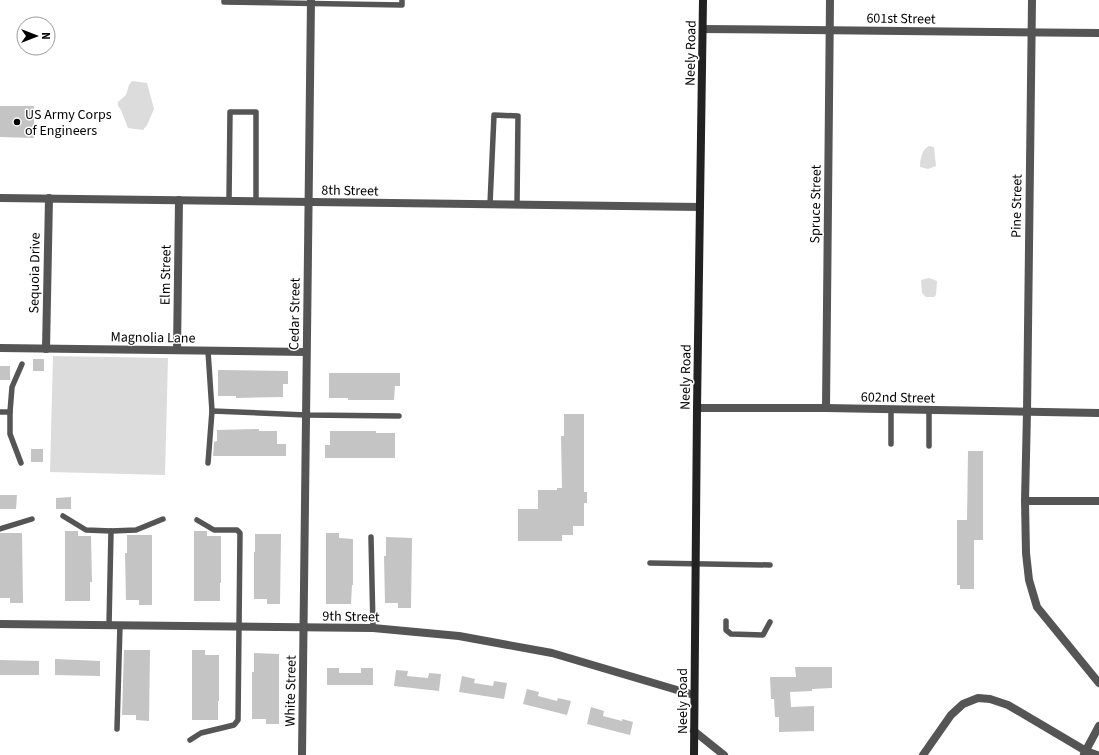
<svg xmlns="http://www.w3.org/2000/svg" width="1099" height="755" font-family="'Source Sans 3',sans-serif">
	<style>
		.green { fill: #dcdcdc }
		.building { fill: #c4c4c4 }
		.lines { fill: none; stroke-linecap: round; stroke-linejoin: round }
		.lane { stroke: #555; stroke-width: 5.5 }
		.street { stroke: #555; stroke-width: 8 }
		.secondary { stroke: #222; stroke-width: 8 }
		.poi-dot { fill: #000; stroke: #fff; stroke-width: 1.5 }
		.labels { text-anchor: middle; stroke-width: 3; stroke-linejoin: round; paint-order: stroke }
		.street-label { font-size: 14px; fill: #000; stroke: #fff }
		.poi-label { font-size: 14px; fill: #000; stroke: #fff; text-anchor: start }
	</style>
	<rect width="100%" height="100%" fill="#fff"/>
	<g class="green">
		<path d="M 132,81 L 147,83 L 154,109 L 147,125 L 143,130 L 128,128 L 121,110 L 118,106 L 118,102 L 126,95 L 129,85 Z"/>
		<path d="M 929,146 L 934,147 L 936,166 L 928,169 L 920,167 C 920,159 922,149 929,146 Z"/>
		<path d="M 929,278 L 937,281 L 936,295 L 934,297 L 926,297 L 922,293 L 921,280 Z"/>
		<path d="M 53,356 L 168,358 L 165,475 L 50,472 Z"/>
	</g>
	<g class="building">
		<path d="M 0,106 L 34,106 L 34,138 L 0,137 Z"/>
		<rect x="33" y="359" width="11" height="12"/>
		<rect x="0" y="366" width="10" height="14"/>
		<path d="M 218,370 L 288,371 L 288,384 L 283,384 L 283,397 L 236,398 L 236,396 L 218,396 Z"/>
		<path d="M 329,373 L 400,373 L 400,386 L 395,386 L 394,400 L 348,400 L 348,398 L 329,398 Z"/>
		<path d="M 564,414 L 584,414 L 584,492 L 587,492 L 587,503 L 584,503 L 584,526 L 573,526 L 573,535 L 562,535 L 562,541 L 518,541 L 518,509 L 538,509 L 538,490 L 557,490 L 557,488 L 562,488 L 561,436 L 564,436 Z"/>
		<path d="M 259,429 L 259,431 L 277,431 L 277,444 L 286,444 L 286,456 L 213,456 L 214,442 L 217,441 L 217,430 Z"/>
		<path d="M 330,431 L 376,431 L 376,433 L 395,433 L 395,458 L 325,458 L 325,445 L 330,445 Z"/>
		<rect x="31" y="449" width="12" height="13"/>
		<path d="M 968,451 L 983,451 L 983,540 L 974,540 L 974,589 L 960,589 L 960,585 L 957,585 L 957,520 L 967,520 Z"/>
		<path d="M 0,495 L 17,495 L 16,509 L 0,509 Z"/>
		<path d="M 71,497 L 71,509 L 56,509 L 56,498 Z"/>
		<path d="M 65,531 L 78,531 L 78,536 L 91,536 L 92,582 L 90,582 L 90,601 L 65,601 Z"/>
		<path d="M 194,531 L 207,531 L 207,536 L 221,536 L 221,583 L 220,583 L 220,601 L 194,601 Z"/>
		<path d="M 0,533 L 22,533 L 23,603 L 10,603 L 10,598 L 0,598 Z"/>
		<path d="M 326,533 L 339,533 L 339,538 L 353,539 L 353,585 L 352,585 L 351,604 L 326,604 Z"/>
		<path d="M 255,534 L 281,534 L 280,604 L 267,604 L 267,599 L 254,599 L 254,552 L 255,552 Z"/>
		<path d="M 127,535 L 152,535 L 152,605 L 139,605 L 139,600 L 126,600 L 125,553 L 127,553 Z"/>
		<path d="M 386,537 L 412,538 L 411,608 L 398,608 L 398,603 L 385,603 L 384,556 L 386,556 Z"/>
		<path d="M 124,650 L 150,650 L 149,721 L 136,720 L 136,715 L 122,715 Z"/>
		<path d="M 192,650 L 205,650 L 205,655 L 219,655 L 219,701 L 218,701 L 218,720 L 192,720 Z"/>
		<path d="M 254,653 L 279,654 L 279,724 L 266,724 L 266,719 L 252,719 L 252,672 L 254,672 Z"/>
		<path d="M 55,659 L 100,661 L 100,676 L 55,675 Z"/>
		<path d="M 0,660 L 39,661 L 39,675 L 0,675 Z"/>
		<path d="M 795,667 L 832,667 L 832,688 L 812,689 L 812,691 L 790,692 L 791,707 L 814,706 L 814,731 L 779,732 L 779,717 L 775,717 L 774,699 L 771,699 L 770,677 L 796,677 Z"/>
		<path d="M 327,668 L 339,668 L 339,673 L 361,673 L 361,668 L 373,668 L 373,685 L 327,685 Z"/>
		<path d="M 396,670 L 408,671 L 407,676 L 428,678 L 429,673 L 441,674 L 439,691 L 394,686 Z"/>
		<path d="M 462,676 L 475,679 L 474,683 L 493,686 L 494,681 L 507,683 L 504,699 L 459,692 Z"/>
		<path d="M 527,689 L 539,692 L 538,696 L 557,701 L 558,698 L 571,701 L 567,715 L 523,704 Z"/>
		<path d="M 591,707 L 604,711 L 603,716 L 622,721 L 622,719 L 633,722 L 630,735 L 587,724 Z"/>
	</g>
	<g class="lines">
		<g class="lane">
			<path d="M 224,0 L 224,2 L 402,5 L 402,0"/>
			<path d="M 229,201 L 230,112 L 256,112 L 256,201"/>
			<path d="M 490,204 L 494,115 L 518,116 L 517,204"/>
			<path d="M 212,411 L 306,415 L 399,416"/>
			<path d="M 0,412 L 10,412 L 10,434 L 21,463"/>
			<path d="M 10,412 L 12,387 L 22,364"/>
			<path d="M 891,444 L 891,409"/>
			<path d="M 929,446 L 929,410"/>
			<path d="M 208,463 L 212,411 L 208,351"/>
			<path d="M 63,516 L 86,530 L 111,531 L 109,625"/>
			<path d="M 0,529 L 32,519"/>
			<path d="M 111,531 L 136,530 L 163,519"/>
			<path d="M 371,537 L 373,628"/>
			<path d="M 650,563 L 770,565"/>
			<path d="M 726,621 L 726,630 L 731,634 L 763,635 L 770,622"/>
			<path d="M 117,729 L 120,625"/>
			<path d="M 190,740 L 201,733 L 234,725 L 238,720 L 240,533 L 237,530 L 214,530 L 197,520"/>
		</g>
		<g class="street">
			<path d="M 1032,0 L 1027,412 L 1025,501 L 1026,553 L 1029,580 L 1037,607 L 1099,683"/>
			<path d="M 703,29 L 1099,33"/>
			<path d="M 0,198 L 700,207"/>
			<path d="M 0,348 L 306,352"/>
			<path d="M 46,349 L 49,198"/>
			<path d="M 177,350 L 179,200"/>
			<path d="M 697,408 L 826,408 L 1099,413"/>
			<path d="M 826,408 L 830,0"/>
			<path d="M 1025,501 L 1099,501"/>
			<path d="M 0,624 L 373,628 L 459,636 L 552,653 L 694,695"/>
			<path d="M 694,731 L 724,755"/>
			<path d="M 1084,754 L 1099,726"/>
			<path d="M 302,755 L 311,0"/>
			<path d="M 923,755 L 951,715 L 963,704 L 978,698 L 990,699 L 1008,705 L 1086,751 L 1097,755"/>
		</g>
		<path class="secondary" d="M 694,755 L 697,408 L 703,0"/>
	</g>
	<circle class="poi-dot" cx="17" cy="122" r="4"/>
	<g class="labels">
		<g class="street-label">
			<text transform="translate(901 18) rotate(1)" y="5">601st Street</text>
			<text transform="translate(690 53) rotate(-89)" y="5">Neely Road</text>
			<text transform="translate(350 190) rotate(1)" y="5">8th Street</text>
			<text transform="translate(815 204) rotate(-89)" y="5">Spruce Street</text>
			<text transform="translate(1016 206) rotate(-89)" y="5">Pine Street</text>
			<text transform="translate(34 273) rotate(-89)" y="5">Sequoia Drive</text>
			<text transform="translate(165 275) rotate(-89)" y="5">Elm Street</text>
			<text transform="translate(294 314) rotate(-89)" y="5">Cedar Street</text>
			<text transform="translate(153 337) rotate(1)" y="5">Magnolia Lane</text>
			<text transform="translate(685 377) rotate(-89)" y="5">Neely Road</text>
			<text transform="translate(898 397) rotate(1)" y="5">602nd Street</text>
			<text transform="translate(351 616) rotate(1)" y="5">9th Street</text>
			<text transform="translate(290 691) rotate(-89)" y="5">White Street</text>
			<text transform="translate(682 701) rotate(-90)" y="5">Neely Road</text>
		</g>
		<g class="poi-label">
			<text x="25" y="119">US Army Corps<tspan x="25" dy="16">of Engineers</tspan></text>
		</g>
	</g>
	<g transform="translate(36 36) rotate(90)"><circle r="19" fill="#ffffff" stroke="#999999"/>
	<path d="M0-3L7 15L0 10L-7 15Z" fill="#000000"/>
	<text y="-6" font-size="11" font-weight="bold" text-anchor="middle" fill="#000000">N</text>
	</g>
</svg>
